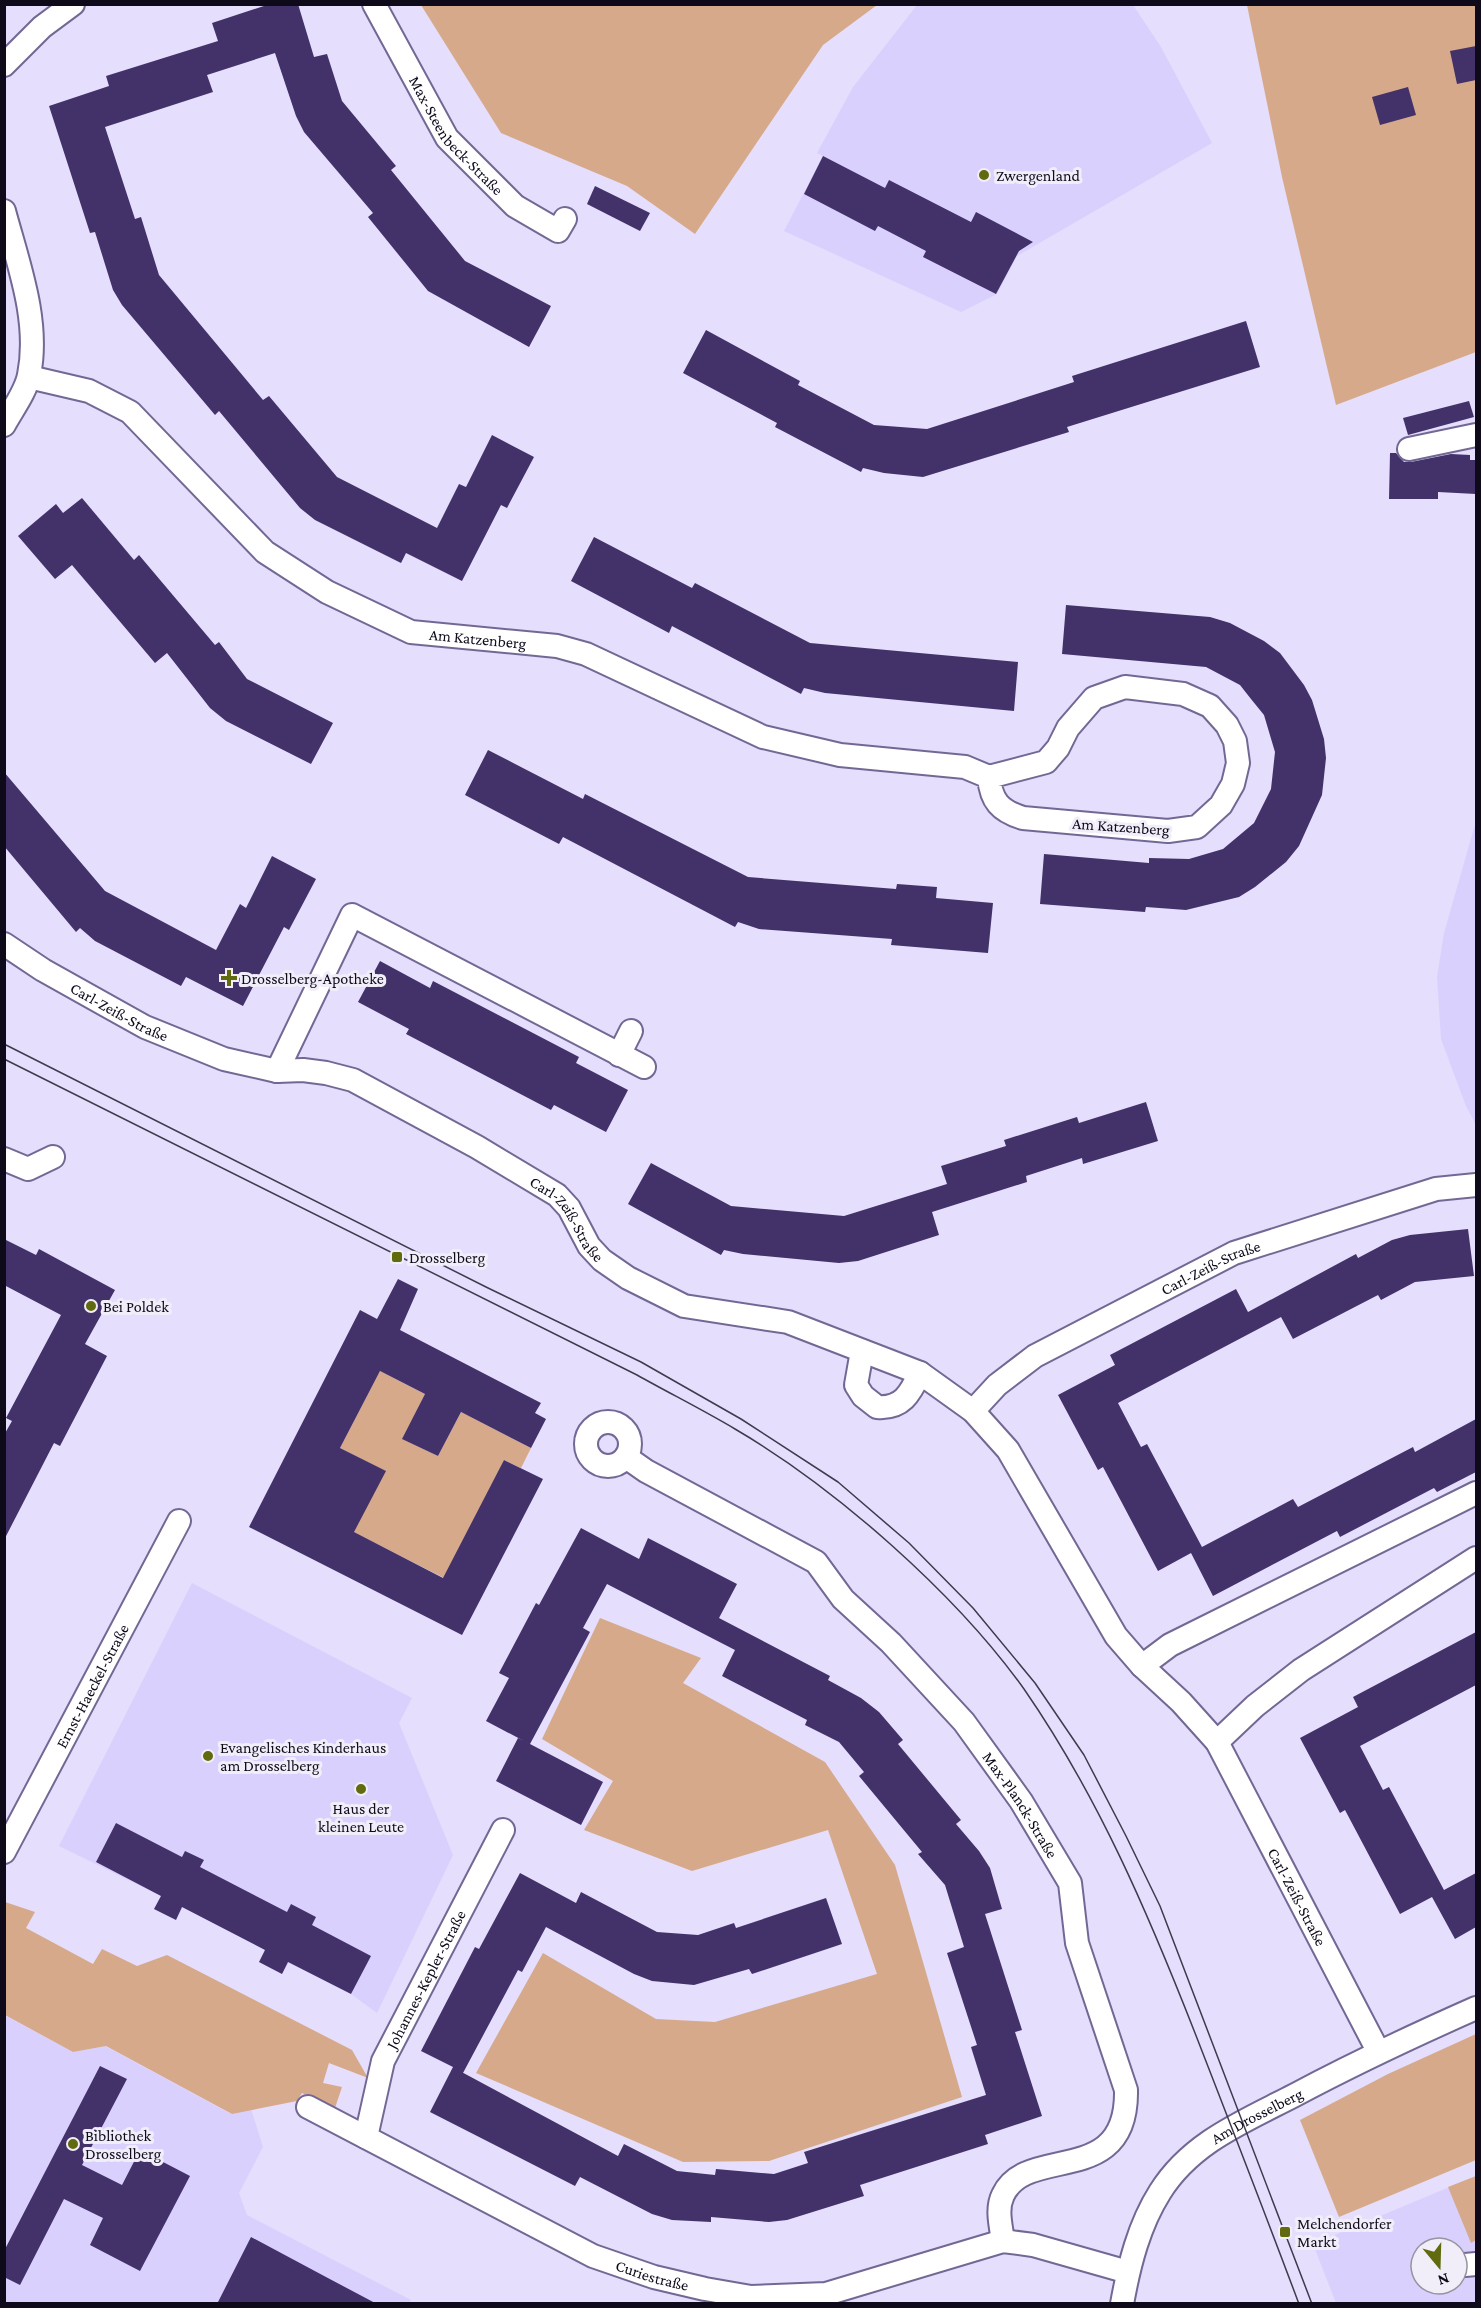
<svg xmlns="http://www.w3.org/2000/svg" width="1481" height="2308" font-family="'Crimson Pro',serif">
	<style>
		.built { fill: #dad0fd; fill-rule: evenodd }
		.green { fill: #d6a98b }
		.building { fill: #43316a }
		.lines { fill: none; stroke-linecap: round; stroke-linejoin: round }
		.street-casing { stroke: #736894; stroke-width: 26 }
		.street { stroke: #fff; stroke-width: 22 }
		.tram { stroke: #3f3a4d; stroke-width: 1.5 }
		.poi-dot { fill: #616a0f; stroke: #f1eef9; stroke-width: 2 }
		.labels { text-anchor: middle; stroke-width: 6; stroke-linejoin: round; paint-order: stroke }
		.street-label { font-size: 16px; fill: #0f0a1a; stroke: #f1eef9 }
		.poi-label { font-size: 16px; fill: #0f0a1a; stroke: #f1eef9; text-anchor: start }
	</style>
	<rect width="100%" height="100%" fill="#e5defc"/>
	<g class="built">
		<path d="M 917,5 L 1133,5 L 1161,47 L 1212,143 L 1017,256 L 997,294 L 961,312 L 784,231 L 823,156 L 817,153 L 853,87 Z"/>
		<path d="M 1476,821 L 1476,1125 L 1466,1106 L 1441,1039 L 1437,977 L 1444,933 Z"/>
		<path d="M 192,1583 L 412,1698 L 399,1723 L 453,1855 L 377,2013 L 351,1994 L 289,1962 L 282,1974 L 259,1962 L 265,1950 L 183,1907 L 176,1920 L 154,1909 L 161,1896 L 59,1846 Z"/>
		<path d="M 4,2015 L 73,2052 L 105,2046 L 231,2114 L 251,2109 L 263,2147 L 239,2193 L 247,2215 L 411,2300 L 409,2303 L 5,2303 Z"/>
		<path d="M 1476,2176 L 1476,2303 L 1336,2303 L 1313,2244 ZM 1421,2248 L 1457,2248 L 1457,2284 L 1421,2284 Z"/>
	</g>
	<g class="green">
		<path d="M 421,5 L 877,5 L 823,45 L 695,234 L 627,186 L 501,133 Z"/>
		<path d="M 1247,5 L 1476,5 L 1476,352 L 1336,405 L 1282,177 Z"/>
		<path d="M 380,1371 L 425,1394 L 403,1439 L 438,1456 L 461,1412 L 531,1448 L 521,1468 L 504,1460 L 448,1580 L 308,1509 L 385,1471 L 340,1448 Z"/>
		<path d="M 600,1618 L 701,1658 L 683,1683 L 825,1762 L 895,1865 L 962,2097 L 769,2161 L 683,2162 L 476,2073 L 543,1953 L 656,2019 L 715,2022 L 877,1974 L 828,1830 L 692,1871 L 584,1830 L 613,1781 L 542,1739 Z"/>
		<path d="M 5,1902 L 35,1912 L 26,1928 L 93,1964 L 102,1949 L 137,1966 L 167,1955 L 352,2050 L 368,2078 L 329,2063 L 323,2083 L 342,2087 L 335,2108 L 302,2093 L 297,2101 L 232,2114 L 106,2046 L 73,2052 L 5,2015 Z"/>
		<path d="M 1476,2034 L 1476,2160 L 1339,2217 L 1300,2120 L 1388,2074 Z"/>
		<path d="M 1476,2176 L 1476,2240 L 1471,2243 L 1448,2187 Z"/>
	</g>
	<g class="building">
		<path d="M 270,4 L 298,4 L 314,57 L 327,54 L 342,101 L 396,166 L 391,170 L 465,261 L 551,306 L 529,347 L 428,291 L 368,217 L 373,213 L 304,132 L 296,116 L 275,53 L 207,75 L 213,92 L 105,127 L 135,219 L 141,217 L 159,275 L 263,400 L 269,396 L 337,477 L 437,528 L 459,484 L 466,487 L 492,435 L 534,457 L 507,508 L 501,505 L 462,581 L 406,553 L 401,563 L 315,520 L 300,508 L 219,411 L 215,415 L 122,305 L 113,290 L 95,232 L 90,233 L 49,106 L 109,86 L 106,76 L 218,41 L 212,23 Z"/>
		<path d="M 1476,46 L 1476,80 L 1457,84 L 1450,51 Z"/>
		<path d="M 1408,87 L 1416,115 L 1380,125 L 1372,97 Z"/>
		<path d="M 823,156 L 885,188 L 889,180 L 971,222 L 976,212 L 1033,242 L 1019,251 L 996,294 L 923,257 L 926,251 L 878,226 L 875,231 L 804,194 Z"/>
		<path d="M 595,186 L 650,213 L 640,231 L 587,204 Z"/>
		<path d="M 1246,321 L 1260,367 L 1067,427 L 1069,432 L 923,477 L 884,473 L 863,468 L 861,472 L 775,427 L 777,423 L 683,373 L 706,330 L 800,381 L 798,385 L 874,425 L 927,429 L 1074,382 L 1072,376 Z"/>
		<path d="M 1469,401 L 1474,417 L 1408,435 L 1403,418 Z"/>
		<path d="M 1390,453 L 1396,453 L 1404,462 L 1411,462 L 1451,454 L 1470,455 L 1470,460 L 1476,460 L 1476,494 L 1438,492 L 1438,499 L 1389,499 Z"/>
		<path d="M 82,498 L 134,560 L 139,555 L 215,645 L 219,642 L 247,679 L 333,723 L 311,764 L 226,721 L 210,708 L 167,653 L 155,663 L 72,565 L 55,579 L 18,536 L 56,504 L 63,513 Z"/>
		<path d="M 594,537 L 692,588 L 695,583 L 810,643 L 1018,662 L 1014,711 L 825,693 L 804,688 L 801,694 L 672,626 L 669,633 L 571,581 Z"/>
		<path d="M 1066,605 L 1210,617 L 1230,623 L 1264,641 L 1280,653 L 1304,685 L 1312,700 L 1324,739 L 1326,758 L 1322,795 L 1299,846 L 1286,862 L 1255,887 L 1239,897 L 1186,910 L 1146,907 L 1145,912 L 1040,904 L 1044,854 L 1149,863 L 1149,858 L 1189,859 L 1223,849 L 1254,823 L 1271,789 L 1275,752 L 1264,715 L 1251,699 L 1240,685 L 1206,667 L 1062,654 Z"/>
		<path d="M 488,750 L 583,799 L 585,794 L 748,877 L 896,889 L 897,884 L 937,887 L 936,898 L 993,903 L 988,953 L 891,945 L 892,939 L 759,929 L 738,922 L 735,927 L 563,837 L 559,844 L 465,795 Z"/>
		<path d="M 4,772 L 105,891 L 216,950 L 240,904 L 246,908 L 272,856 L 316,879 L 289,930 L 284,927 L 243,1006 L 186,977 L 181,986 L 95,941 L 80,928 L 76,932 L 4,846 Z"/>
		<path d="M 380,961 L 430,988 L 433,981 L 579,1057 L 576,1063 L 628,1090 L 606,1132 L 554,1105 L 551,1110 L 406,1034 L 409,1029 L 358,1002 Z"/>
		<path d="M 1146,1102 L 1158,1141 L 1083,1164 L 1082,1158 L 1026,1176 L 1027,1182 L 932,1212 L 939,1235 L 858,1261 L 839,1263 L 743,1254 L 724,1250 L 721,1255 L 628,1204 L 651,1163 L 731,1206 L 844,1216 L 947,1184 L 941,1166 L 1006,1146 L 1004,1140 L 1077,1117 L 1079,1123 Z"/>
		<path d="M 1468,1229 L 1474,1276 L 1415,1282 L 1381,1300 L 1378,1295 L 1293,1339 L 1281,1317 L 1118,1403 L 1141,1447 L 1147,1444 L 1202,1547 L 1293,1499 L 1298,1507 L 1413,1447 L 1415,1452 L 1476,1419 L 1476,1472 L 1437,1492 L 1434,1488 L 1340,1537 L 1337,1531 L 1213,1596 L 1191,1553 L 1158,1571 L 1103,1467 L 1098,1470 L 1058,1395 L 1115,1365 L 1110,1355 L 1236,1289 L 1248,1312 L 1356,1254 L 1358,1258 L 1392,1240 L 1410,1235 Z"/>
		<path d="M 4,1239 L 36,1255 L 39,1249 L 115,1290 L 85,1344 L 107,1356 L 60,1446 L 54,1443 L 4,1540 L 4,1435 L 12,1421 L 6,1418 L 61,1315 L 4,1285 Z"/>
		<path d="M 398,1279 L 418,1289 L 400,1330 L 541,1403 L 535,1413 L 546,1419 L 531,1448 L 461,1412 L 438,1456 L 402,1439 L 425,1394 L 380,1371 L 340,1448 L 386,1471 L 354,1532 L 443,1578 L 504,1460 L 543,1479 L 462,1635 L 249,1527 L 360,1310 L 377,1319 Z"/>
		<path d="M 581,1528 L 639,1559 L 648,1538 L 737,1584 L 719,1618 L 830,1676 L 828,1680 L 861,1698 L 879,1712 L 903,1740 L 898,1744 L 961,1820 L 956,1824 L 979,1851 L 990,1868 L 1002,1909 L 985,1914 L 1022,2030 L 1015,2032 L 1042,2116 L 985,2135 L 988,2144 L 860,2185 L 864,2196 L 787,2220 L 769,2222 L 711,2217 L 711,2222 L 672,2220 L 652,2214 L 580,2177 L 575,2186 L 430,2112 L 453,2067 L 421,2051 L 475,1947 L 479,1949 L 520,1873 L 576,1903 L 581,1892 L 657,1932 L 698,1935 L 734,1923 L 736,1928 L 826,1898 L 842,1944 L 752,1974 L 749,1969 L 694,1985 L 652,1981 L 634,1974 L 546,1927 L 522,1972 L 518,1970 L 463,2073 L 456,2069 L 618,2156 L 624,2144 L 677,2171 L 715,2175 L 716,2169 L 774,2174 L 808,2163 L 804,2152 L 986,2095 L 971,2047 L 977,2045 L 947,1953 L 964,1947 L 945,1885 L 918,1854 L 922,1852 L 859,1776 L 864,1772 L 839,1742 L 805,1725 L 807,1720 L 722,1676 L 735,1650 L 607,1584 L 583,1628 L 590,1632 L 530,1744 L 603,1782 L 581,1825 L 496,1781 L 518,1738 L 524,1741 L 486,1721 L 509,1678 L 499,1673 L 536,1603 L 539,1605 Z"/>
		<path d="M 1476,1632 L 1476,1685 L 1360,1746 L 1383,1790 L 1389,1787 L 1444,1890 L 1476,1873 L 1476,1927 L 1455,1939 L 1432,1897 L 1400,1914 L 1345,1810 L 1340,1813 L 1300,1738 L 1358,1707 L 1353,1697 Z"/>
		<path d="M 116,1823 L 182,1857 L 185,1851 L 204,1860 L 200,1867 L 287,1912 L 291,1904 L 316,1917 L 312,1925 L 371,1956 L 351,1994 L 288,1962 L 282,1974 L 259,1962 L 265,1950 L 182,1907 L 176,1920 L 154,1909 L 161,1896 L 96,1862 Z"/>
		<path d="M 100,2066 L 127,2079 L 82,2165 L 122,2185 L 140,2150 L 190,2176 L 140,2271 L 90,2245 L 103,2218 L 64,2199 L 20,2285 L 4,2277 L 4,2251 Z"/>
		<path d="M 251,2237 L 326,2277 L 377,2304 L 217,2304 Z"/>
	</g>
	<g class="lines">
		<g class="street-casing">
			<g id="street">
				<path id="s1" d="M 374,4 L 447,138 L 515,206 L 558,231 L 565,219"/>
				<path d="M 4,65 L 42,27 L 73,4"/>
				<path d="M 4,211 C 18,263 40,321 29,375 C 26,392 12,410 4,425"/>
				<path id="s2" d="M 29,377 L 89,391 L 130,412 L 265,552 L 327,592 L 411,632 L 557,646 L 586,654 L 763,737 L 840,755 L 965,767 L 989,777 L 1046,762 L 1058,748 L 1068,728 L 1094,698 L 1125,687 L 1183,694 L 1210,706 L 1227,725 L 1235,741 L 1238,763 L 1233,784 L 1221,805 L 1197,827 L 1168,831 L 1023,818 C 1000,811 991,801 989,777"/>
				<path d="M 1409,449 L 1476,435"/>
				<path id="s3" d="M 4,944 L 43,970 L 145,1027 L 224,1059 L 277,1071 L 303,1070 L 326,1073 L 353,1080 L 477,1147 L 557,1195 L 569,1208 L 589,1246 L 602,1260 L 628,1278 L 684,1306 L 788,1322 L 920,1373 L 973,1411 L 1008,1450 L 1116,1636 L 1142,1666 L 1181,1702 L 1217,1742 L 1378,2051"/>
				<path d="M 619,1055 L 631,1031"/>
				<path d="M 277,1071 L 352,915 L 644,1067"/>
				<path d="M 4,1159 L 28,1169 L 53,1157"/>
				<path d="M 862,1351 L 856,1385 L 863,1396 L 877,1407 C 902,1409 910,1394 920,1373"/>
				<path id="s4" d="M 973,1411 L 997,1385 L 1035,1356 L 1234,1253 L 1436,1189 L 1476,1185"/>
				<circle cx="608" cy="1444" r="22"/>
				<path id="s5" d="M 626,1457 L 646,1471 L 816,1562 L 843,1599 L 891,1643 L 964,1722 L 1021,1801 L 1070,1883 L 1077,1943 L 1126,2090 C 1128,2190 1027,2143 1003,2195 C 996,2209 1001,2226 1003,2241"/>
				<path d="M 1142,1666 L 1170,1645 L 1476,1493"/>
				<path d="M 1217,1742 L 1255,1706 L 1301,1670 L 1476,1558"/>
				<path id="s6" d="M 4,1852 L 179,1521"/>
				<path id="s7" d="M 308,2107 L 593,2256 L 654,2277 L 705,2289 L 751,2297 L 826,2294 L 1003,2241 L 1033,2245 L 1128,2272"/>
				<path id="s8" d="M 366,2137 L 383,2061 L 503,1830"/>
				<path d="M 1465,2265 L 1476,2264"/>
				<path id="s9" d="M 1122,2304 C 1129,2265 1139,2225 1160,2192 C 1191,2142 1245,2121 1295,2095 C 1355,2063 1415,2035 1476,2008"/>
			</g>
		</g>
		<use href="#street" class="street"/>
		<g class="tram">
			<path d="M 4,1044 L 486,1287 L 641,1362 L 741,1419 L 838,1482 L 909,1543 L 973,1608 L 1035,1683 L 1084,1755 L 1126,1836 L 1160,1906 L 1312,2304"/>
			<path d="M 4,1059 L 637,1375 C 669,1393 703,1410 735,1429 C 836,1488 956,1594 1024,1689 C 1098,1796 1148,1913 1195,2033 C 1230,2123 1265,2213 1299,2304"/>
		</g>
	</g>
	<g class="poi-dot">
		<circle cx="984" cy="175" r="6"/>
		<path d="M226 969h6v6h6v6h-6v6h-6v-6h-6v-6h6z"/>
		<rect x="391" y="1251" width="12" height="12" rx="3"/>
		<circle cx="91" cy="1306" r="6"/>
		<circle cx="208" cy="1756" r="6"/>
		<circle cx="361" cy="1789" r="6"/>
		<circle cx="73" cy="2144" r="6"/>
		<rect x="1279" y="2226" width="12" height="12" rx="3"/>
	</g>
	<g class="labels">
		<g class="street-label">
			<text dy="6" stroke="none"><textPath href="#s1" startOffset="156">Max-Steenbeck-Straße</textPath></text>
			<text dy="6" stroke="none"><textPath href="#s2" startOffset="536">Am Katzenberg</textPath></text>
			<text transform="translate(1121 826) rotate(4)" y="6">Am Katzenberg</text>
			<text dy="6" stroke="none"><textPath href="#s3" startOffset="134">Carl-Zeiß-Straße</textPath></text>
			<text dy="6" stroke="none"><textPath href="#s3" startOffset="639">Carl-Zeiß-Straße</textPath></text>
			<text dy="6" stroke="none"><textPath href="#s4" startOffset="280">Carl-Zeiß-Straße</textPath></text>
			<text dy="6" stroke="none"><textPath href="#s6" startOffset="188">Ernst-Haeckel-Straße</textPath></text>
			<text dy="6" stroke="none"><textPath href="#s5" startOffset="536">Max-Planck-Straße</textPath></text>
			<text dy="6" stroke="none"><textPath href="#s3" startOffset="1689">Carl-Zeiß-Straße</textPath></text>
			<text dy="6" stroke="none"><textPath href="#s8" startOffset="170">Johannes-Kepler-Straße</textPath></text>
			<text dy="6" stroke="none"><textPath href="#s9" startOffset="244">Am Drosselberg</textPath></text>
			<text dy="6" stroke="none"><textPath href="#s7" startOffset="384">Curiestraße</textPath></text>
		</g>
		<g class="poi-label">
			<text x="996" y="181">Zwergenland</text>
			<text x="241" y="984">Drosselberg-Apotheke</text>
			<text x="409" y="1263">Drosselberg</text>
			<text x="103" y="1312">Bei Poldek</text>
			<text x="220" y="1753">Evangelisches Kinderhaus<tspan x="220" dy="18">am Drosselberg</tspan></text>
			<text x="361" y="1814" text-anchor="middle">Haus der<tspan x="361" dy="18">kleinen Leute</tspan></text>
			<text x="85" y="2141">Bibliothek<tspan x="85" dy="18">Drosselberg</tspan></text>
			<text x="1297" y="2229">Melchendorfer<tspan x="1297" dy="18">Markt</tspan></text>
		</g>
	</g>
	<rect width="1481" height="2308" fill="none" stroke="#0f0a1a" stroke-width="12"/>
	<g transform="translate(1439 2266) rotate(161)"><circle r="28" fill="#f1eef9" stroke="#9793a0" stroke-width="1.5"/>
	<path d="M0-4.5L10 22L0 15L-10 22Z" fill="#616a0f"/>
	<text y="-9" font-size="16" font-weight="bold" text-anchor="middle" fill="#0f0a1a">N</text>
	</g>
</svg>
